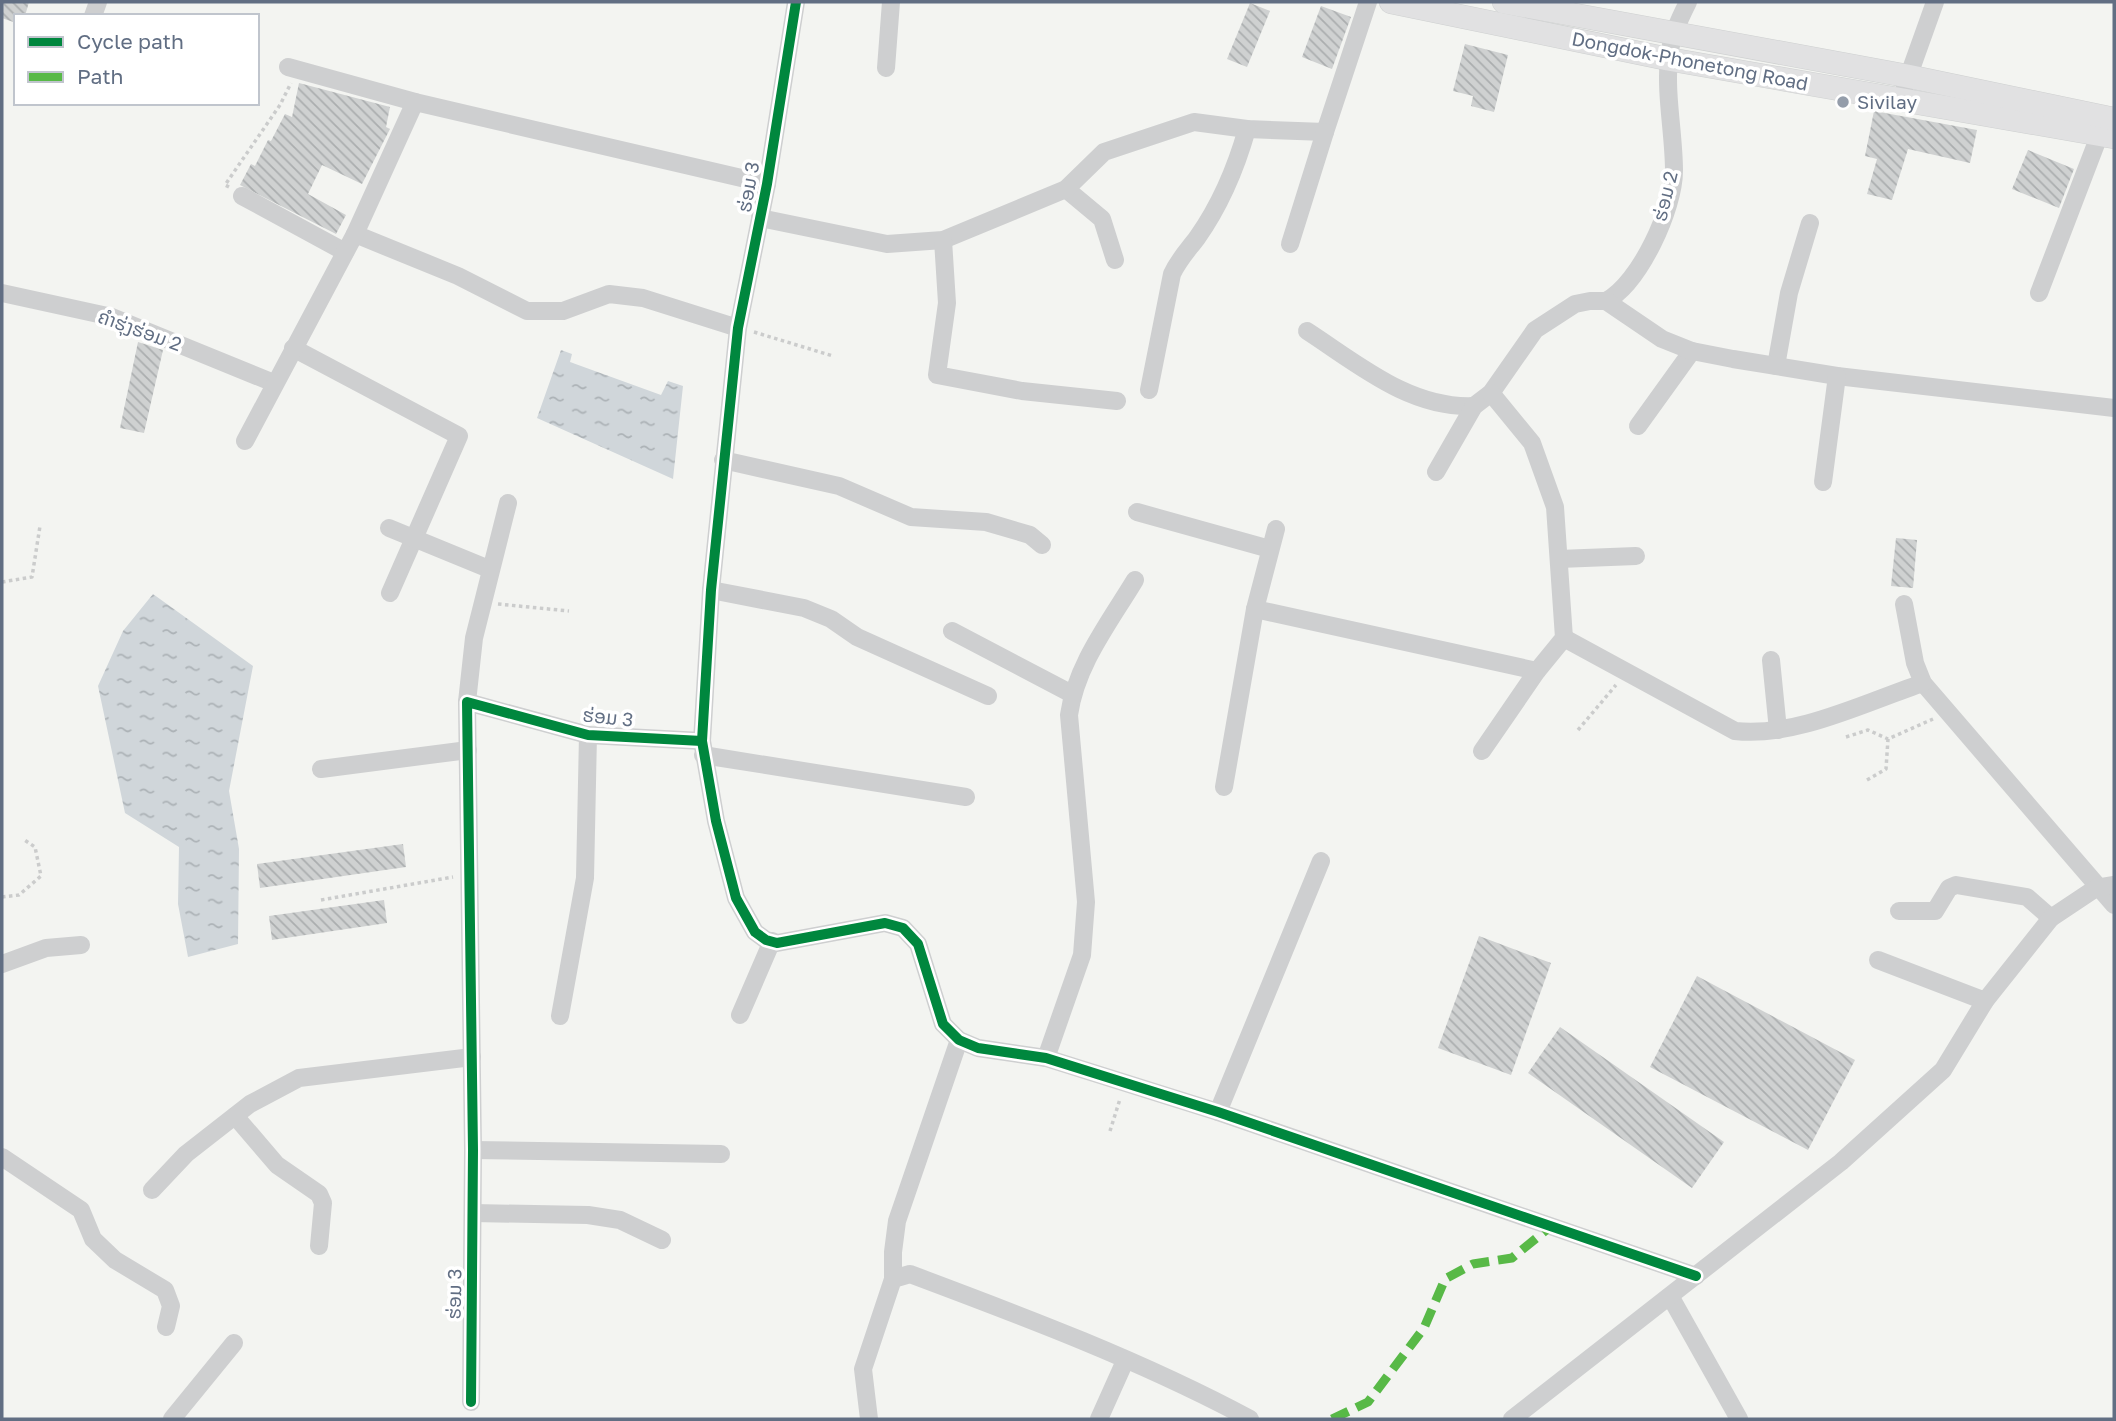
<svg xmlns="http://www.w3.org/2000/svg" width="2116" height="1421" font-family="'Golos Text','Noto Sans Lao',sans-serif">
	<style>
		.water { fill: url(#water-ripples) }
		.building { fill: url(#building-back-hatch) }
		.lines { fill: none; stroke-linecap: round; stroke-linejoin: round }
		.major-casing { stroke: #ced0d0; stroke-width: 24 }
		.path { stroke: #cbcccc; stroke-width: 3.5; stroke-dasharray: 3.5 3.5; stroke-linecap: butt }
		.minor { stroke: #cecfd0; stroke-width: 18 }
		.major { stroke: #e1e1e2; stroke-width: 23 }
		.quiet { stroke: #58b947; stroke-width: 9; stroke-dasharray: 18 9; stroke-linecap: butt }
		.cycleway-casing { stroke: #fff; stroke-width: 15 }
		.cycleway { stroke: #00873e; stroke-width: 10 }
		.poi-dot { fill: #949daa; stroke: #fff; stroke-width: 2.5 }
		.labels { text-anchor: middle; stroke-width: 7; stroke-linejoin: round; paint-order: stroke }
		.street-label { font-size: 19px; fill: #616e83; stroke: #fff }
		.poi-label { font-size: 19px; fill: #616e83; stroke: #fff; text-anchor: start }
	</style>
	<defs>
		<pattern id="water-ripples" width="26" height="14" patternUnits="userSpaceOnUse" patternTransform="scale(1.75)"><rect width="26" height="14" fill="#d0d6da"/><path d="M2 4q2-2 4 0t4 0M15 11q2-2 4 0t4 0" fill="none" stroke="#acb2b6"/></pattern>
		<pattern id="building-back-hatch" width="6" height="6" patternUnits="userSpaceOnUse" patternTransform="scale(1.75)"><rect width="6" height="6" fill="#cfd1d1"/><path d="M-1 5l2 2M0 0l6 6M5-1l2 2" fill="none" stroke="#abaeaf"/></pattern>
	</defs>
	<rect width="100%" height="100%" fill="#f3f4f1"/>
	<g class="water">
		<path d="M 561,350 L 572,354 L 570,362 L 661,395 L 668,381 L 683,386 L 673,479 L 537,418 Z"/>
		<path d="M 153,594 L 253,666 L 229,791 L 239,849 L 238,944 L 188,957 L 178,904 L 179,847 L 125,813 L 98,686 L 123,631 Z"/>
	</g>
	<g class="building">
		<path d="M 2,2 L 29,2 L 25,16 L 16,16 L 16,23 L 2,18 Z"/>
		<path d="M 1250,3 L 1270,11 L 1247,67 L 1227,59 Z"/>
		<path d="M 1321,6 L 1351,17 L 1332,69 L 1302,57 Z"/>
		<path d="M 1465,44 L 1508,55 L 1494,112 L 1471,106 L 1473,96 L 1453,91 Z"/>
		<path d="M 299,83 L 390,107 L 386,127 L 390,129 L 362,184 L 322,165 L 308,194 L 346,215 L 336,234 L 240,185 L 251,164 L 255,166 L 268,140 L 271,141 L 285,114 L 292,117 Z"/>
		<path d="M 1874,111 L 1977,130 L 1970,163 L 1908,149 L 1892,200 L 1867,194 L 1877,159 L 1865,156 Z"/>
		<path d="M 2028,150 L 2074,169 L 2059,208 L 2012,189 Z"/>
		<path d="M 138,342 L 163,350 L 144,433 L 120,428 Z"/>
		<path d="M 1896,538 L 1917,540 L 1913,588 L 1891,586 Z"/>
		<path d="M 403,844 L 406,867 L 260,888 L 257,864 Z"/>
		<path d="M 384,900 L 387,923 L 272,940 L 269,916 Z"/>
		<path d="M 1479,936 L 1551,963 L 1511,1075 L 1438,1048 Z"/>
		<path d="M 1697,976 L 1855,1060 L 1808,1150 L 1650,1067 Z"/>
		<path d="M 1560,1027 L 1724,1142 L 1692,1188 L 1528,1073 Z"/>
	</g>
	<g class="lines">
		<g class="major-casing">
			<g id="major">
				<path d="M 1391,2 L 1668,59 L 2114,137"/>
				<path d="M 1504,2 L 1907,76 L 2114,119"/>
			</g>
		</g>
		<g class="path">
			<path d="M 229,187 L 225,185 L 280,105 L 291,83"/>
			<path d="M 754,332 L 833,356"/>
			<path d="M 2,582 L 32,577 L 40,526"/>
			<path d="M 498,604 L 569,611"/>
			<path d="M 1578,730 L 1616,685"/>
			<path d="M 1846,737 L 1868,730 L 1888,739 L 1933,719"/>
			<path d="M 1867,780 L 1886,769 L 1888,739"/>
			<path d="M 2,897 L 19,895 L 41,876 L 35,847 L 23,839"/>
			<path d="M 321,900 L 453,877"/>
			<path d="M 1110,1131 L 1120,1099"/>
		</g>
		<g class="minor">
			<path d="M 796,2 L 767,184 L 738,328 L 711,590 L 702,741 L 716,821 L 736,898 L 755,932 L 766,940 L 777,943 L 885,923 L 903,928 L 918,944 L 943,1024 L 959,1040 L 978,1048 L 1046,1058 L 1218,1112 L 1696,1276"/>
			<path d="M 93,16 L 98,2"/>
			<path d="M 288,67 L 415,102 L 767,184"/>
			<path d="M 886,68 L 891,2"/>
			<path d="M 1905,86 L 1935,2"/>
			<path d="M 1066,189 L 1102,219 L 1115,260"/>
			<path d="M 242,196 L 345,252"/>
			<path d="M 760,218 L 887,244 L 943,240 L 1066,189 L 1104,152 L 1194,122 L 1247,129 L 1325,132 L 1368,2"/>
			<path d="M 355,234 L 458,276 L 527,311 L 563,311 L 609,294 L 643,298 L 738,328"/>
			<path d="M 943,240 L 947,303 L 937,375 L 1022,391 L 1117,401"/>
			<path d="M 1290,244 L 1325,132"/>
			<path d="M 2,293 L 112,317 L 274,383"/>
			<path d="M 2039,293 L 2104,123"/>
			<path d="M 1606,301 C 1640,283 1674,208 1674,171 C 1674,134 1665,94 1669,57 C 1671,37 1679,20 1688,2"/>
			<path d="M 1307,331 C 1358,364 1410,409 1474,406"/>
			<path d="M 293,348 L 459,436 L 390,593"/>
			<path d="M 1776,366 L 1789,293 L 1810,223"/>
			<path d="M 1149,390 L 1172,274 C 1179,259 1188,250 1197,238 C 1221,204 1236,168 1247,129"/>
			<path d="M 1638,426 L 1692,351"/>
			<path d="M 245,441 L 355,234 L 415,102"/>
			<path d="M 723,460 L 839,486 L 911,517 L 986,522 L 1030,535 L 1042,545"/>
			<path d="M 1436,472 L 1474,406 L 1491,393 L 1535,330 L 1575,304 L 1590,301 L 1606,301 L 1662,339 L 1692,351 L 1733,359 L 1837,376 L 2114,408"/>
			<path d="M 1823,482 L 1837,376"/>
			<path d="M 1137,512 L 1270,549"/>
			<path d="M 389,528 L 489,569"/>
			<path d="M 1559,559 L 1636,556"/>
			<path d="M 711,590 L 804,608 L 831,619 L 857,637 L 988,696"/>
			<path d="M 1904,604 L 1915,663 L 1923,683 L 2114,905"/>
			<path d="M 1255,609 L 1537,671"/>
			<path d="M 952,631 L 1072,694"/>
			<path d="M 1564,638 L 1735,731 C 1795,738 1866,702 1923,683"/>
			<path d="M 1771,660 L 1778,730"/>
			<path d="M 467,702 L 474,638 L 508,503"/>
			<path d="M 1482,751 L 1537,671 L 1564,638 L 1555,507 L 1532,443 L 1491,393"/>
			<path d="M 703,755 L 966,797"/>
			<path d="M 321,769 L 468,750"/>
			<path d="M 1224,787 L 1255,609 L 1276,529"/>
			<path d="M 1899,911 L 1935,911 L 1949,888 L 1956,885 L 2027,897 L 2051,918"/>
			<path d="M 1878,960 L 1985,1001"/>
			<path d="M 2,964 L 46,948 L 81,945"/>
			<path d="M 740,1015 L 772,941"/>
			<path d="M 560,1016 L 585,878 L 588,735"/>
			<path d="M 1046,1058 L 1082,955 L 1086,902 L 1069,715 C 1076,665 1109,623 1135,580"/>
			<path d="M 1218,1112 L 1321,861"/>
			<path d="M 235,1116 L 277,1165 L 319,1194 L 323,1203 L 319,1246"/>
			<path d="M 473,1150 L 721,1154"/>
			<path d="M 2,1157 L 81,1210 L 93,1239 L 115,1260 L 165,1290 L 171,1306 L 166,1327"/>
			<path d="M 152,1190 L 186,1154 L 250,1104 L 299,1078 L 472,1057"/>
			<path d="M 473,1213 L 588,1215 L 620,1220 L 662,1240"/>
			<path d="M 893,1279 L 893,1252 L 897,1221 L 959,1040"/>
			<path d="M 1670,1296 L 1739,1419"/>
			<path d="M 471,1402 L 473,1150 L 467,702 L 588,735 L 702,741"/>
			<path d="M 172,1419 L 234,1343"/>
			<path d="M 869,1419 L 863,1369 L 893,1279 L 910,1274 C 1025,1317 1142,1361 1250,1419"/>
			<path d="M 1099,1419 L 1125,1361"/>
			<path d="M 1512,1419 L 1841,1162 L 1943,1070 L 1985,1001 L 2051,918 L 2096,888 L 2114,885"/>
		</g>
		<use href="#major" class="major"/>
		<path class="quiet" d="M 1332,1419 L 1368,1402 L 1424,1328 L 1445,1279 L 1473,1264 L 1512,1258 L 1550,1227"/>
		<g class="cycleway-casing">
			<g id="cycleway">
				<path d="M 796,2 L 767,184 L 738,328 L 711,590 L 702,741 L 716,821 L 736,898 L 755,932 L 766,940 L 777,943 L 885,923 L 903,928 L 918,944 L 943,1024 L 959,1040 L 978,1048 L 1046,1058 L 1218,1112 L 1696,1276"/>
				<path d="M 471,1402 L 473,1150 L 467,702 L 588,735 L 702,741"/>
			</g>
		</g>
		<use href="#cycleway" class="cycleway"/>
	</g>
	<circle class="poi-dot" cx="1843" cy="102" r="7"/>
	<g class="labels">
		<g class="street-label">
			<text transform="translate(1690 61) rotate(11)" y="7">Dongdok-Phonetong Road</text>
			<text transform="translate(748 187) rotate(-80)" y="7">ຮ່ອມ 3</text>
			<text transform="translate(1665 196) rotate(-76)" y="7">ຮ່ອມ 2</text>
			<text transform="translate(140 330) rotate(20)" y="7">ຄໍາຮຸ່ງຮ່ອມ 2</text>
			<text transform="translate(608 717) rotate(6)" y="7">ຮ່ອມ 3</text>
			<text transform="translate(454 1294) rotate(-89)" y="7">ຮ່ອມ 3</text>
		</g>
		<g class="poi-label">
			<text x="1857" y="109">Sivilay</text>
		</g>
	</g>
	<rect width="2116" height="1421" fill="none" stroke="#616e83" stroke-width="7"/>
	<rect x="14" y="14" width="245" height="91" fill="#ffffff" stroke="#c0c5cd" stroke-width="2"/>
	<rect x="28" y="37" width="35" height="10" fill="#00873e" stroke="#c0c5cd" stroke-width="2"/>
	<text x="77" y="49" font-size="21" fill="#616e83">Cycle path</text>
	<rect x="28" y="72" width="35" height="10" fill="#58b947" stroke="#c0c5cd" stroke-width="2"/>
	<text x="77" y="84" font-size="21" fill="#616e83">Path</text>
</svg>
